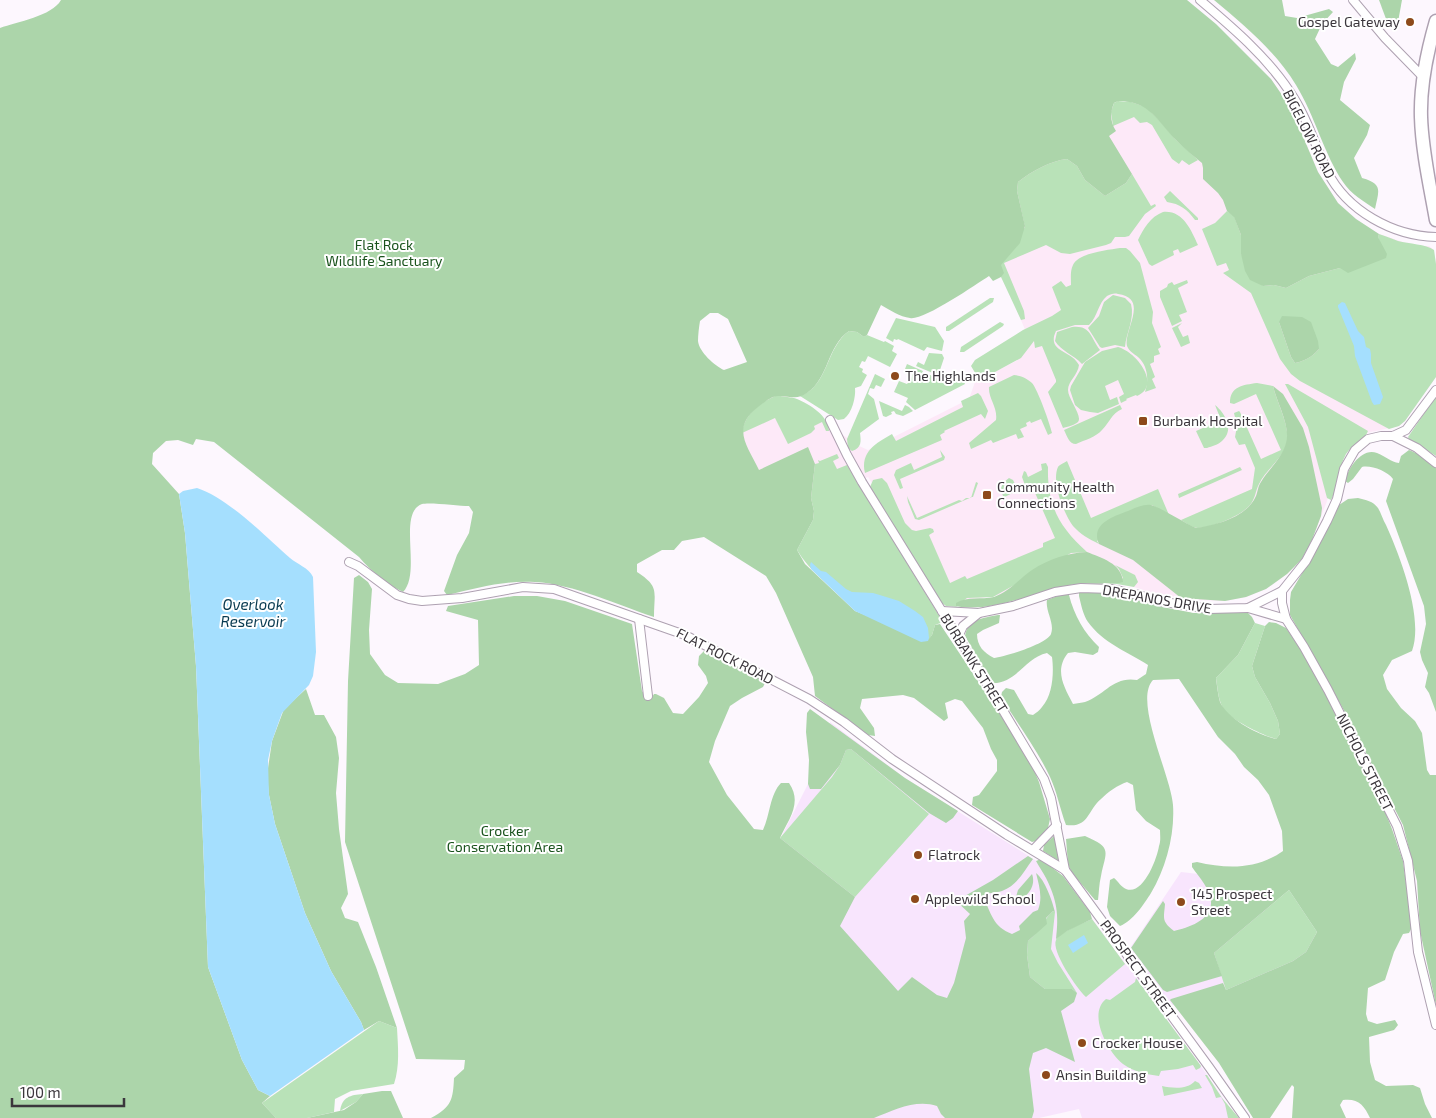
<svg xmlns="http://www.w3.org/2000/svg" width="1436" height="1118" font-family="'Exo 2',sans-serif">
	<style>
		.built { fill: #f8e5fd }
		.medical { fill: #fde9f8 }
		.green { fill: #b9e2b8; fill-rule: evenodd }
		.forest { fill: #acd5aa; fill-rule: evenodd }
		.water { fill: #a5dffe }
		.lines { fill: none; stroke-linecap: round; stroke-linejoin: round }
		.minor-casing { stroke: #aea1b1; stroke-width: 10 }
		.primary-casing { stroke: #aea1b1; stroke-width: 15 }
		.minor { stroke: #fff; stroke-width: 8 }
		.primary { stroke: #fff; stroke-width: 12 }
		.poi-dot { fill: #8d4a1b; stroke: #fff; stroke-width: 2 }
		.labels { text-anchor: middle; stroke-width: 4; stroke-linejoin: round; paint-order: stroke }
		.poi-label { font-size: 14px; fill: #3b363c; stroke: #fff; text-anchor: start }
		.street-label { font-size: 14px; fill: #3b363c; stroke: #fff }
		.park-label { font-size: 14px; fill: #1a531d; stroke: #fff }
		.water-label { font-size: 15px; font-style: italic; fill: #083a50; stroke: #fff }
	</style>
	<rect width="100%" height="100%" fill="#fdf7fe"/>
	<path class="built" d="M 830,722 L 905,778 L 1062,877 L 1122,960 L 1181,872 L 1234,878 L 1343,956 L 1159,1009 L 1208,1076 L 1236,1118 L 1082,1118 L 1079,1109 L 1039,1118 L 707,1118 L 768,863 L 808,784 L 830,758 Z"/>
	<path class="medical" d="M 1271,79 L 1291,108 L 1318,172 L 1338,203 L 1356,219 L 1379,234 L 1415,246 L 1429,246 L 1434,250 L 1436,264 L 1436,377 L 1405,421 L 1399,426 L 1371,432 L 1362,435 L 1349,445 L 1336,466 L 1327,501 L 1312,540 L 1302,559 L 1287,574 L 1266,589 L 1246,597 L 1224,601 L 1199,600 L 1156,594 L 1125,584 L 1100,580 L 947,603 L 868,477 L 755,528 L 707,376 L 760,376 L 857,445 L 868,450 L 969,399 L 975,382 L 1018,360 L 1028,337 L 992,250 L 952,134 Z"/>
	<g class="green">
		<path d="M 1118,101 L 1131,102 L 1146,107 L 1159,120 L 1175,139 L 1198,160 L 1189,165 L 1182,160 L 1179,164 L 1172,159 L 1152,125 L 1147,122 L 1140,123 L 1134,117 L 1113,126 L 1111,112 L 1114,103 Z"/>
		<path d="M 1067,159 L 1077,166 L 1085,180 L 1105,196 L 1126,183 L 1132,174 L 1151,206 L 1155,204 L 1156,206 L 1145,214 L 1129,236 L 1125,237 L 1115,237 L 1111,243 L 1106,245 L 1070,254 L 1061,253 L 1046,245 L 1004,263 L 1024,311 L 1025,319 L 1021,320 L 1001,277 L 1000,265 L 1025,227 L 1017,191 L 1018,182 C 1032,171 1050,161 1067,159 Z"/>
		<path d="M 1170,191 L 1198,218 L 1198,220 L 1195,220 C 1187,209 1180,204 1167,202 L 1164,197 Z"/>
		<path d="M 1227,211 L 1234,216 L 1241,235 L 1241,254 L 1263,286 L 1274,285 L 1286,288 L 1309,276 L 1340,268 L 1380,243 L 1378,237 L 1379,234 C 1386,236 1392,239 1398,241 C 1409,244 1426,244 1434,250 L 1436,264 L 1436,377 L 1405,421 L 1399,426 L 1389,429 L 1300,381 L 1291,374 L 1280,359 L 1251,293 L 1223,273 L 1229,270 L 1226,263 L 1217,266 L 1202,229 L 1215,223 ZM 1279,322 L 1319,349 C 1312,357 1305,361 1295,363 L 1291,357 Z"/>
		<path d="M 1163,212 C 1183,210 1191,230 1198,245 L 1180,253 L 1178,249 L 1173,251 L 1174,255 L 1152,266 L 1149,264 L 1138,240 C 1144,228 1150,217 1163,212 Z"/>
		<path d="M 1120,248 L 1126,248 L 1130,251 L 1140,263 L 1153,312 L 1152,323 L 1161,347 L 1158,349 L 1160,354 L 1154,356 L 1154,362 L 1150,364 L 1155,377 L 1152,379 L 1156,388 L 1145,392 C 1149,380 1148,366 1138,357 C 1134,354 1129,351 1127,346 C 1123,331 1150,298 1118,294 C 1114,293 1111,294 1107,296 C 1098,303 1098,316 1089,325 L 1075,325 L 1056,331 C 1046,352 1072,350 1079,365 C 1078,375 1068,381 1068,390 C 1068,399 1083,416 1078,422 C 1075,425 1067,427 1063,428 L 1048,392 L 1056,382 L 1056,380 L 1042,346 L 1035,348 L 1034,341 L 1021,358 L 984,378 L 977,376 L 971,366 L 975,360 L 1023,330 L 1052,316 L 1061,310 L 1052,287 L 1061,281 L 1066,287 L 1071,285 C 1071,279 1070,271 1073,265 C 1078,253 1108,250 1120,248 Z"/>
		<path d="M 1187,280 L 1188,283 L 1178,288 L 1187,312 L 1179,315 L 1182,321 L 1172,326 L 1160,297 L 1160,291 L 1167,287 L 1168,284 L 1172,282 L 1174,285 Z"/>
		<path d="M 1113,295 L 1125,298 L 1131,304 C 1135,319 1126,333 1125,347 L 1115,345 L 1102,348 L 1100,347 L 1088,328 L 1099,316 L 1104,302 Z"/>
		<path d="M 990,298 L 994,298 L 993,302 L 949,331 L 946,331 L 946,327 Z"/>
		<path d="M 896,318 L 935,327 L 944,341 L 942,351 L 927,347 L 924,351 L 898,339 L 897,340 L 894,339 L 893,342 L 886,338 Z"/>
		<path d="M 1000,322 L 1004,324 L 1003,326 L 964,352 L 960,352 L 961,347 Z"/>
		<path d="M 1182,323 L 1178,327 L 1183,337 L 1188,335 L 1190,343 L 1181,347 L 1172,328 Z"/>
		<path d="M 1072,327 C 1091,325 1090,337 1100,350 L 1082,364 C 1074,355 1061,351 1055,341 L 1057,332 Z"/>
		<path d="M 849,331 L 857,332 L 864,337 L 867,335 L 884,342 L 885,341 L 894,346 L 892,351 L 897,354 L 890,367 L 868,356 L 865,362 L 862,361 L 859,367 L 863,369 L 862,372 L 867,375 L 861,386 L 855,388 C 856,397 852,413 844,419 L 838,420 L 800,396 C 828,387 826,347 849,331 Z"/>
		<path d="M 1118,347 C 1137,352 1162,386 1137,396 L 1136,395 L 1126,399 L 1127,400 L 1121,403 L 1119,397 L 1124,394 L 1118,380 L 1105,386 L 1110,400 L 1117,397 L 1119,404 L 1098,413 L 1090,412 L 1081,410 L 1075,405 L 1070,390 L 1071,386 L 1085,362 L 1102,351 Z"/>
		<path d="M 929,353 L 942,354 L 944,358 L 939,373 L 935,374 L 916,366 L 918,362 L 924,365 Z"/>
		<path d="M 907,364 L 923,371 L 920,378 L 925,380 L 928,374 L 934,377 L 940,376 L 947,382 L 963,380 L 965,384 L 915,410 L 906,402 L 908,398 L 894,392 L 899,381 L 907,384 L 911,379 L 913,372 L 905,369 Z"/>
		<path d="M 875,374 L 885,379 L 881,387 L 876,385 L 874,389 L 870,388 L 868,394 L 874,399 L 879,419 L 860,433 C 861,441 862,448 852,451 L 848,448 L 847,439 Z"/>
		<path d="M 1014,375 C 1020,375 1028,379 1032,383 C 1038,390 1050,424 1052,433 L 1048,435 L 1041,419 L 1031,423 L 1030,421 L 1026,423 L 1027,426 L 1020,429 L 1024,437 L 1018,439 L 1016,434 L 993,443 L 991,440 L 971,449 L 969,443 L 996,420 C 998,408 988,398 989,387 Z"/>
		<path d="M 1257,383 L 1273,386 C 1277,403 1290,426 1287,442 C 1283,459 1266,469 1259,484 C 1255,492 1256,497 1250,505 C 1241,516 1213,527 1198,528 C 1192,528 1186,523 1181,520 L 1252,489 L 1255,468 L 1245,444 L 1239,445 L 1235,437 L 1237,426 L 1234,413 L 1239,411 L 1240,412 L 1261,459 L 1281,450 L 1256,394 L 1234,404 L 1230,403 C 1230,386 1243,385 1257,383 Z"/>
		<path d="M 1285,384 L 1288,384 L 1368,431 C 1365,440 1352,445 1346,454 C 1338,468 1339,487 1331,500 L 1327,498 L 1308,427 Z"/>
		<path d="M 978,393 L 981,396 L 988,411 L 985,419 L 981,414 L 944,431 L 945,432 L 940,435 L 942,440 L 865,473 C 860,452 876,443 892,434 L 896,441 L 963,407 L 961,401 Z"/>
		<path d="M 777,395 C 783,397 792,397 797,399 C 809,404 829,416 829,431 L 826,431 L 822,422 L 814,426 L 815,429 L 811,433 L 788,444 L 775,418 L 742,433 C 744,414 760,403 777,395 Z"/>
		<path d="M 1436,396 L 1436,456 L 1409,439 L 1408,437 Z"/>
		<path d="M 879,401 L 902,411 L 905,405 L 909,407 L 913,411 L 903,416 L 896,414 L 894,411 L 891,412 L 892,414 L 886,417 L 883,416 Z"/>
		<path d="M 1120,405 L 1122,409 C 1111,414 1110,422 1102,430 C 1096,437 1085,440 1076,444 C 1069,444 1067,436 1064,430 Z"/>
		<path d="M 1215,405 C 1225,413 1235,430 1222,441 C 1218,445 1212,446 1207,448 L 1204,448 L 1196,431 L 1221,420 Z"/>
		<path d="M 940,450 L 945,457 L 944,460 L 900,479 L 903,488 L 900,489 L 894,475 L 896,470 L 911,463 L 914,470 L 942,457 Z"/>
		<path d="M 837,454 L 839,458 L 833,461 L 837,469 L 847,465 L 943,622 L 935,625 L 932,635 L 928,641 C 885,617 822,593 797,550 L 813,520 L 814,511 L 811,498 L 815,464 L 819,463 L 818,460 L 820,461 Z"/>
		<path d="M 1067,461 L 1091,518 L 1158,489 L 1169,515 L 1152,505 L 1097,541 L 1099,544 C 1089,539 1080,534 1073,526 C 1064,514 1051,482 1058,467 C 1059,465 1064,463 1067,461 Z"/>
		<path d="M 1046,463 L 1048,467 C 1047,505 1059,527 1087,552 L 1071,553 L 993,597 L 967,598 L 956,606 L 958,607 L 946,606 L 942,603 L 870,487 L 873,480 L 882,478 L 887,483 L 905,523 L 912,530 L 916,531 L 930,528 L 933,529 L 934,532 L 929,535 L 950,583 L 965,576 L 967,579 L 1043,547 L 1043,543 L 1055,538 L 1032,486 L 1026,488 L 1022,477 L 1024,471 L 1026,472 L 1028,477 L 1042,470 L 1041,464 Z"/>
		<path d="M 1240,467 L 1242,470 L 1179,498 L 1178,494 Z"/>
		<path d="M 1009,478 L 1013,480 L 1018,490 L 1001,499 L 1003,496 L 1002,493 L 998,493 L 1004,482 Z"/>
		<path d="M 976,482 L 978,483 L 973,497 L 972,497 L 919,520 L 915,519 L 908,502 L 907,496 L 917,518 L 959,500 L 962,501 L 966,498 L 971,498 Z"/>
		<path d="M 1115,565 L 1135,575 L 1138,582 L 1134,587 L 1111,583 L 1118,583 L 1123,578 L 1119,569 Z"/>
		<path d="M 1255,623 L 1265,626 L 1252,666 L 1255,677 L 1270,703 L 1278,721 L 1280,734 L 1276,739 C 1264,736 1234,721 1226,712 C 1218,703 1218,690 1216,678 L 1238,655 Z"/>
		<path d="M 851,749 L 929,814 L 855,897 L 780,838 L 832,777 L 840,765 L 846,750 Z"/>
		<path d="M 1289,890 L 1317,932 L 1306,952 L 1293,961 L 1226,990 L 1214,953 Z"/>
		<path d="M 1053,911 L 1055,912 L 1051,949 L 1058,963 L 1077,993 L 1072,989 L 1045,989 L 1030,977 L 1027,955 L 1028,941 C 1040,932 1042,921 1053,911 Z"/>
		<path d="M 1092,919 L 1125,964 L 1086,997 C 1077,989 1051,951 1056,940 C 1059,932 1084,923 1092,919 Z"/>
		<path d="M 1136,978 L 1201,1066 L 1200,1068 L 1196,1070 L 1193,1065 L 1178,1069 L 1161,1071 L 1159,1076 C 1146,1074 1134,1072 1123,1064 C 1108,1052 1087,1014 1106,999 L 1110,1000 L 1135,982 Z"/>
		<path d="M 379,1021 L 397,1028 C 398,1047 400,1066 394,1084 L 351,1091 L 335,1099 L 334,1112 L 307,1118 L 276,1118 L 262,1103 Z"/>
		<path d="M 1205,1075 L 1207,1075 L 1222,1098 L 1239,1118 L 1228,1118 L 1225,1104 L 1221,1097 L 1216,1098 L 1212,1087 Z"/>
		<path d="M 1195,1081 L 1199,1083 L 1202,1088 L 1164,1096 L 1162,1086 C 1172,1088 1187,1090 1195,1081 Z"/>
		<path d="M 363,1094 L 356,1102 L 340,1111 C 342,1097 350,1095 363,1094 Z"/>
	</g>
	<g class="forest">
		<path d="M 61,0 L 1187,0 L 1216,24 L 1271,79 L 1291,108 L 1318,172 L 1338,203 L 1356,219 L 1379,234 L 1378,237 L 1387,254 L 1386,258 L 1348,273 L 1340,268 L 1309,276 L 1286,288 L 1274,285 L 1263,286 L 1250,280 L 1245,271 L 1241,254 L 1241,235 L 1234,217 L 1227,211 L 1223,200 L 1218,193 L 1203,179 L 1203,168 L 1202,163 C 1193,156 1184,148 1176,140 C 1161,125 1151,105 1129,102 C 1123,101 1119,100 1114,103 C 1110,113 1110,122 1116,131 L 1109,136 L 1132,174 L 1126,183 L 1105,196 L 1085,180 L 1077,166 L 1067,159 C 1050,161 1032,171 1018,182 L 1017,191 L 1025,226 L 1020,243 L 1001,265 L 1004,273 L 1001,277 L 993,281 L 989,276 C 975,285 923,321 910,318 C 900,317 890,310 881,305 L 867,335 L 864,337 L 857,332 L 849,331 C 827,346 829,378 807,393 C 796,401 789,395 778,396 C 771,396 764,403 758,407 C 731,428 747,445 759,470 L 808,447 L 815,464 L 811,498 L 814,511 L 813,520 L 797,550 L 805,564 L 855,611 L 928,640 L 932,635 L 935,625 L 940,624 L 1029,758 L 1039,782 L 1050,819 L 1048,828 L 1036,841 L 1032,842 L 972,805 L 973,797 L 979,795 L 997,771 L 997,760 L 991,749 L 983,728 L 962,701 L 955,699 L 945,703 L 948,718 L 944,721 L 914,698 L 903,695 L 862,699 L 860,708 L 874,728 L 875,736 L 868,735 L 815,696 L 813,677 L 776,593 L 766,576 L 704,537 L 682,541 L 674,550 L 662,550 L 637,564 L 637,572 C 660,587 654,591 654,617 C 618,605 573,584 535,582 C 506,580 476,588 447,595 L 444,591 L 457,555 L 469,533 L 473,512 L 469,506 C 459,506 430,502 422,504 C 397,513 422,573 403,592 C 386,584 371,571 359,557 L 214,442 L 196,439 L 193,445 L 178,440 L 166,441 L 153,453 L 152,464 L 179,494 L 185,533 L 196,666 L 208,967 L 242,1060 L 258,1090 L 270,1096 L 262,1103 L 276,1118 L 0,1118 L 0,28 C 17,22 52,16 61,0 ZM 710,313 L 718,313 L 728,319 L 747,362 L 724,370 C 715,366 699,352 698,341 C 698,335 699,327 700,321 Z"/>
		<path d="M 1214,0 L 1282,0 L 1285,16 L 1297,18 L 1329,9 L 1333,12 L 1322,24 L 1315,39 L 1331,64 L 1338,67 L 1355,53 L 1356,59 L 1344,82 L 1340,100 L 1370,125 L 1367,135 L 1354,158 L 1362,178 C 1383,184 1379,190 1375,209 C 1363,201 1351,194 1343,182 C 1324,154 1315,116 1296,85 C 1276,52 1244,25 1214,0 Z"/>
		<path d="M 1379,0 L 1402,0 L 1398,22 L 1389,27 Z"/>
		<path d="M 1282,316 L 1302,317 L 1311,322 L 1318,341 L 1319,349 C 1312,357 1305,361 1295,363 L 1291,357 L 1279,322 Z"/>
		<path d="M 1273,386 L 1283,394 L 1303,428 L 1309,447 L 1322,508 L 1321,516 L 1312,540 L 1302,559 L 1287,574 L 1266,589 L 1246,597 L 1225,601 L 1181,598 L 1133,560 L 1099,544 C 1090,524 1114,516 1128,511 C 1135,508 1143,504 1151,505 C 1162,508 1184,523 1196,528 C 1217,525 1247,517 1256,496 C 1258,491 1258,486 1261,482 C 1269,469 1282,458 1286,443 C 1291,427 1277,403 1273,386 Z"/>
		<path d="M 1409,450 L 1427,458 L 1436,468 L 1436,712 L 1429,693 L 1425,687 L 1428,673 L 1422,660 L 1420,652 L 1426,624 L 1424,606 L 1386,501 L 1393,479 C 1387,471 1371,465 1362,467 L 1353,479 L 1348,483 L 1345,481 C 1348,468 1362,447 1377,453 C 1385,456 1391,462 1399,463 L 1401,456 Z"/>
		<path d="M 1358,498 C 1366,500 1373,501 1378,508 C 1381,513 1383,520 1386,525 C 1400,556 1424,618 1412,651 L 1392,660 L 1383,675 L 1387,689 L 1401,708 L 1415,721 L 1422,733 L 1427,770 L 1430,775 L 1436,775 L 1436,1005 L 1420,931 L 1417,881 L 1403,825 L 1346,714 L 1290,615 L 1290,600 L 1291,592 L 1323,538 L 1339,505 L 1348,499 Z"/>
		<path d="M 1087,552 C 1101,558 1122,563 1123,582 C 1108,586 1091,582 1076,584 C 1041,590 990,614 956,606 L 956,603 C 968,596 981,600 994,597 C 1009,592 1019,579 1032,570 C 1049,559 1067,553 1087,552 Z"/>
		<path d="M 359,575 L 368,582 L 372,589 L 369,630 L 370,654 L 385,675 L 398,683 L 438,684 L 465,674 L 479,665 L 478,620 L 446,611 L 448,606 L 514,596 L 537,596 L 565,601 L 632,624 L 642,691 L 647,698 L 651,699 L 654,694 L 656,694 L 664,698 L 673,713 L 683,714 L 699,697 L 708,683 L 706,676 L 698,665 L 699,656 L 704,651 L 767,679 L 763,687 L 742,698 L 730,706 L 715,741 L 709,762 L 727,795 L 754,829 L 763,830 C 770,815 770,794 781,783 L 789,783 C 803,803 788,820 780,838 L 855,897 L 840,926 L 898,991 L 912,977 L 937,995 L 947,998 L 954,983 L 966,938 L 964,921 L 970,914 L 956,901 L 993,880 L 1028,856 L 1033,859 C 1024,871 1018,885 1002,891 C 995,893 990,892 983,896 C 991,913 993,927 1012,934 L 1020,930 L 1019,926 L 1033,912 L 1038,910 C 1043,898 1039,885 1036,873 C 1045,880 1052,900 1055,912 L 1053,911 L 1046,918 L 1047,924 L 1028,941 L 1027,955 L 1030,977 L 1045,989 L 1072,989 L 1077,993 L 1074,1002 L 1061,1011 L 1075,1062 L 1046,1048 L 1033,1053 L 1029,1069 L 1034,1111 L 1032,1118 L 945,1118 L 941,1114 L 937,1106 C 916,1099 894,1110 874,1118 L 431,1118 C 452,1107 453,1099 454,1078 L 464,1069 L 465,1060 L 416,1059 L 345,842 L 348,681 L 354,578 Z"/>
		<path d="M 1082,591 L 1119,595 L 1157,606 L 1194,613 L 1248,613 L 1252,617 L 1255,623 L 1238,655 L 1216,678 C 1217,686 1218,695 1220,702 C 1228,719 1258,735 1276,739 L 1280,734 L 1278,721 L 1270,703 L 1255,677 L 1252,666 L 1265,626 L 1269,622 L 1276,623 L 1286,628 L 1306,657 L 1375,787 L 1392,829 L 1403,861 L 1412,927 L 1409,933 L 1403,934 L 1394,952 L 1385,980 L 1368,988 L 1366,1014 L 1368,1021 L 1377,1024 L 1395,1020 L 1398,1025 L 1394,1030 L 1369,1037 L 1370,1062 L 1375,1080 L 1386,1086 L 1413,1085 L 1420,1088 L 1425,1104 L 1432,1118 L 1370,1118 C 1364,1105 1358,1098 1343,1100 L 1340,1105 L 1346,1118 L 1292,1118 L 1294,1087 L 1292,1085 L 1270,1118 L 1253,1118 L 1219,1063 L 1170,1000 L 1171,999 L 1223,983 L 1226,990 L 1293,961 L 1306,952 L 1317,932 L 1289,890 L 1214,953 L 1222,976 L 1167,992 L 1163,990 L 1131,948 L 1163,901 L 1165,904 C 1164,918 1161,921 1174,931 C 1188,928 1212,920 1211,902 C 1211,890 1199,877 1192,867 L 1192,863 L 1197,862 C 1227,869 1256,870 1283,851 L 1282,831 L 1269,795 L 1258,780 L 1244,767 L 1235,754 L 1218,737 L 1179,679 L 1153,680 C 1133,701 1171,776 1173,805 C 1175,834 1166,868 1151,893 C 1144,904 1133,921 1120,926 L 1110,916 L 1107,907 L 1110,880 L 1114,878 C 1118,881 1121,887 1126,889 C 1143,896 1157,859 1159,846 C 1161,841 1160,835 1160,830 L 1146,821 L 1136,810 L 1133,785 L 1127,782 C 1118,785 1108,792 1101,799 C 1087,811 1089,828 1066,825 C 1060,809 1057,792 1050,777 C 1037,749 1017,723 1001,697 L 1002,692 L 1006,688 L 1014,690 L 1028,714 L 1033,715 C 1036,713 1040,710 1042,707 C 1053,695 1054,672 1052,657 L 1047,653 C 1026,657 1016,684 992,683 L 965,636 C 968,619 983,618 998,615 L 1000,615 L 999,623 L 983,630 L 977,634 C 977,646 984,653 994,658 C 1004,657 1047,644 1051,634 C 1055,623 1045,611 1047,600 L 1063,594 L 1069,595 C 1074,615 1084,633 1099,647 L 1098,652 L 1093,655 L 1075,652 L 1068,653 C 1054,670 1064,687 1073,704 C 1077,703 1082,703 1085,702 C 1105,695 1113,676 1137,680 L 1146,674 L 1148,665 C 1128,652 1103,643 1088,622 C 1083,615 1081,604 1079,596 L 1079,592 Z"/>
		<path d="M 306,689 L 315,715 L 324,715 L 336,737 L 339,758 L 336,793 L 339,829 L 348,894 L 341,908 L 345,918 L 358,922 L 376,967 L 397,1028 L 379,1021 L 364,1030 L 361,1022 L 331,971 L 305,913 L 275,824 L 269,795 L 267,775 L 272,741 L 284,709 Z"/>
		<path d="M 810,709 L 905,778 L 958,811 L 953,818 L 946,823 L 929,813 L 851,749 L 846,750 L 840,765 L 821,789 L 810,789 L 808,784 L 809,760 L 806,732 L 807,713 Z"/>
		<path d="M 1054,836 L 1055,836 L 1059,861 L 1043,851 L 1044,845 Z"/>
		<path d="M 1085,836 C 1113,848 1106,851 1101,876 C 1099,884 1099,892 1098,900 L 1095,900 L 1072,873 L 1068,864 L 1066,839 Z"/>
		<path d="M 1041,859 L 1063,876 L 1090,912 L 1092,919 L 1067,931 L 1056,939 C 1059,915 1057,900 1046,878 C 1043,872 1039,867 1036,861 Z"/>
		<path d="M 1032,874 C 1036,885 1029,896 1018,900 L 1016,897 L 1018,890 Z"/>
		<path d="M 382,1091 L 391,1091 L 403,1118 L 307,1118 L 344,1110 L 356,1102 L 363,1094 Z"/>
	</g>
	<g class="water">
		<path d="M 1342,302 L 1345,303 L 1358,331 L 1364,337 L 1366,347 L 1370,349 L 1371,354 L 1371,363 L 1383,397 L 1380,404 L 1374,405 L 1372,402 L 1355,356 L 1354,346 L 1338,307 L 1338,305 Z"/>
		<path d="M 197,488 C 228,498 265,536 290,558 C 297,564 309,568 313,577 L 316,652 L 313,676 L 309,685 L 282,713 L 272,741 L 268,760 L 269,795 L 275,824 L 305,913 L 331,971 L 361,1022 L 364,1030 L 270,1096 L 258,1090 L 242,1060 L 208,967 L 196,666 L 185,533 L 179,494 L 183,491 Z"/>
		<path d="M 811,562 L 821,571 L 826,572 L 846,589 L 852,592 L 873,593 L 883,596 L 899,601 L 915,611 L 923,617 L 928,628 L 929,638 L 928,641 L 921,642 L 855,611 L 811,569 L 810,565 Z"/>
		<path d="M 1084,935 L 1088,943 L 1073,953 L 1068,945 Z"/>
	</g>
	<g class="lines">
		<g class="minor-casing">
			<g id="minor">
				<path d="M 1200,0 C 1233,28 1266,56 1290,92 C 1307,117 1315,145 1327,171 C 1347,211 1393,236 1436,237"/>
				<path d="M 1353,0 L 1385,38 L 1424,78"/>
				<path d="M 1436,390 L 1406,430 L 1393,436 L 1381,436 L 1368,439 L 1355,450 L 1344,469 L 1337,499 L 1327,521 L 1306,561 L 1282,591 L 1282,603 L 1286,619 L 1304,647 L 1328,690 L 1397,826 L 1408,861 L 1418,952 L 1436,1025"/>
				<path d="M 830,420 L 847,455 L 862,482 L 992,692 L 1044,779 L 1051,798 L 1065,870"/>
				<path d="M 1393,436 L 1417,448 L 1436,463"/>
				<path d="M 349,562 L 358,566 L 397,595 L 409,599 L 422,601 L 462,598 L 523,587 L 554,589 L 685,635 L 809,699 L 844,722 L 892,759 L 1007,835 L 1065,870 L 1209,1067 L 1245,1118"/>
				<path d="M 1248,608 L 1286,619"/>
				<path d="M 942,611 L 979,613 L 1013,606 L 1055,592 L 1081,588 L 1111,589 L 1139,595 L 1158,601 L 1209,609 L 1248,608 L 1282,591"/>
				<path d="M 639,619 L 648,696"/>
				<path d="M 958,637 L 963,626 L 979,613"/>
				<path d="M 1033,850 L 1057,825"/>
			</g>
		</g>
		<g class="primary-casing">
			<path id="primary" d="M 1436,21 C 1427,52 1420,84 1421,117 C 1422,151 1430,186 1436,220"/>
		</g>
		<use href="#minor" class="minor"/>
		<use href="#primary" class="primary"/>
	</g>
	<g class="poi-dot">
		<circle cx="1410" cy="22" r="5"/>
		<circle cx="895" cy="376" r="5"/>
		<rect x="1138" y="416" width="10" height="10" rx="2.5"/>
		<rect x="982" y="490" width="10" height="10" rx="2.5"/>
		<circle cx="918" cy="855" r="5"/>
		<circle cx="915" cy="899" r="5"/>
		<circle cx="1181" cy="902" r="5"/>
		<circle cx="1082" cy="1043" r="5"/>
		<circle cx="1046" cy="1075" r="5"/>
	</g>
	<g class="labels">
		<g class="poi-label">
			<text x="1400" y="27" text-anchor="end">Gospel Gateway</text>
			<text x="905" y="381">The Highlands</text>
			<text x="1153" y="426">Burbank Hospital</text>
			<text x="997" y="492">Community Health<tspan x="997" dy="16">Connections</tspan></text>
			<text x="928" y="860">Flatrock</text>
			<text x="1191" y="899">145 Prospect<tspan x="1191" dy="16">Street</tspan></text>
			<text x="925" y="904">Applewild School</text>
			<text x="1092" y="1048">Crocker House</text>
			<text x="1056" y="1080">Ansin Building</text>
		</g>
		<g class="street-label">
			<text transform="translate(1309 134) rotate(63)" y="5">BIGELOW ROAD</text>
			<text transform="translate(1157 599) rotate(10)" y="5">DREPANOS DRIVE</text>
			<text transform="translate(725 656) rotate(27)" y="5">FLAT ROCK ROAD</text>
			<text transform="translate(974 663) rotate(58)" y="5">BURBANK STREET</text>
			<text transform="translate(1365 762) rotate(63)" y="5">NICHOLS STREET</text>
			<text transform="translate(1138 969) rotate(54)" y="5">PROSPECT STREET</text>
		</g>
		<g class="park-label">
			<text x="384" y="250">Flat Rock<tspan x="384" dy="16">Wildlife Sanctuary</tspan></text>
			<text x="505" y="836">Crocker<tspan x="505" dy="16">Conservation Area</tspan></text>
		</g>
		<g class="water-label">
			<text x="253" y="610">Overlook<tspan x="253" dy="17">Reservoir</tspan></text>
		</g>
	</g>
	<path d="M12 1098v8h112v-8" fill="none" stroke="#3b363c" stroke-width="2.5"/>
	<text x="20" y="1098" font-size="15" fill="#3b363c" stroke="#ffffff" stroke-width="4" paint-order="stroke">100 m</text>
</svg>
